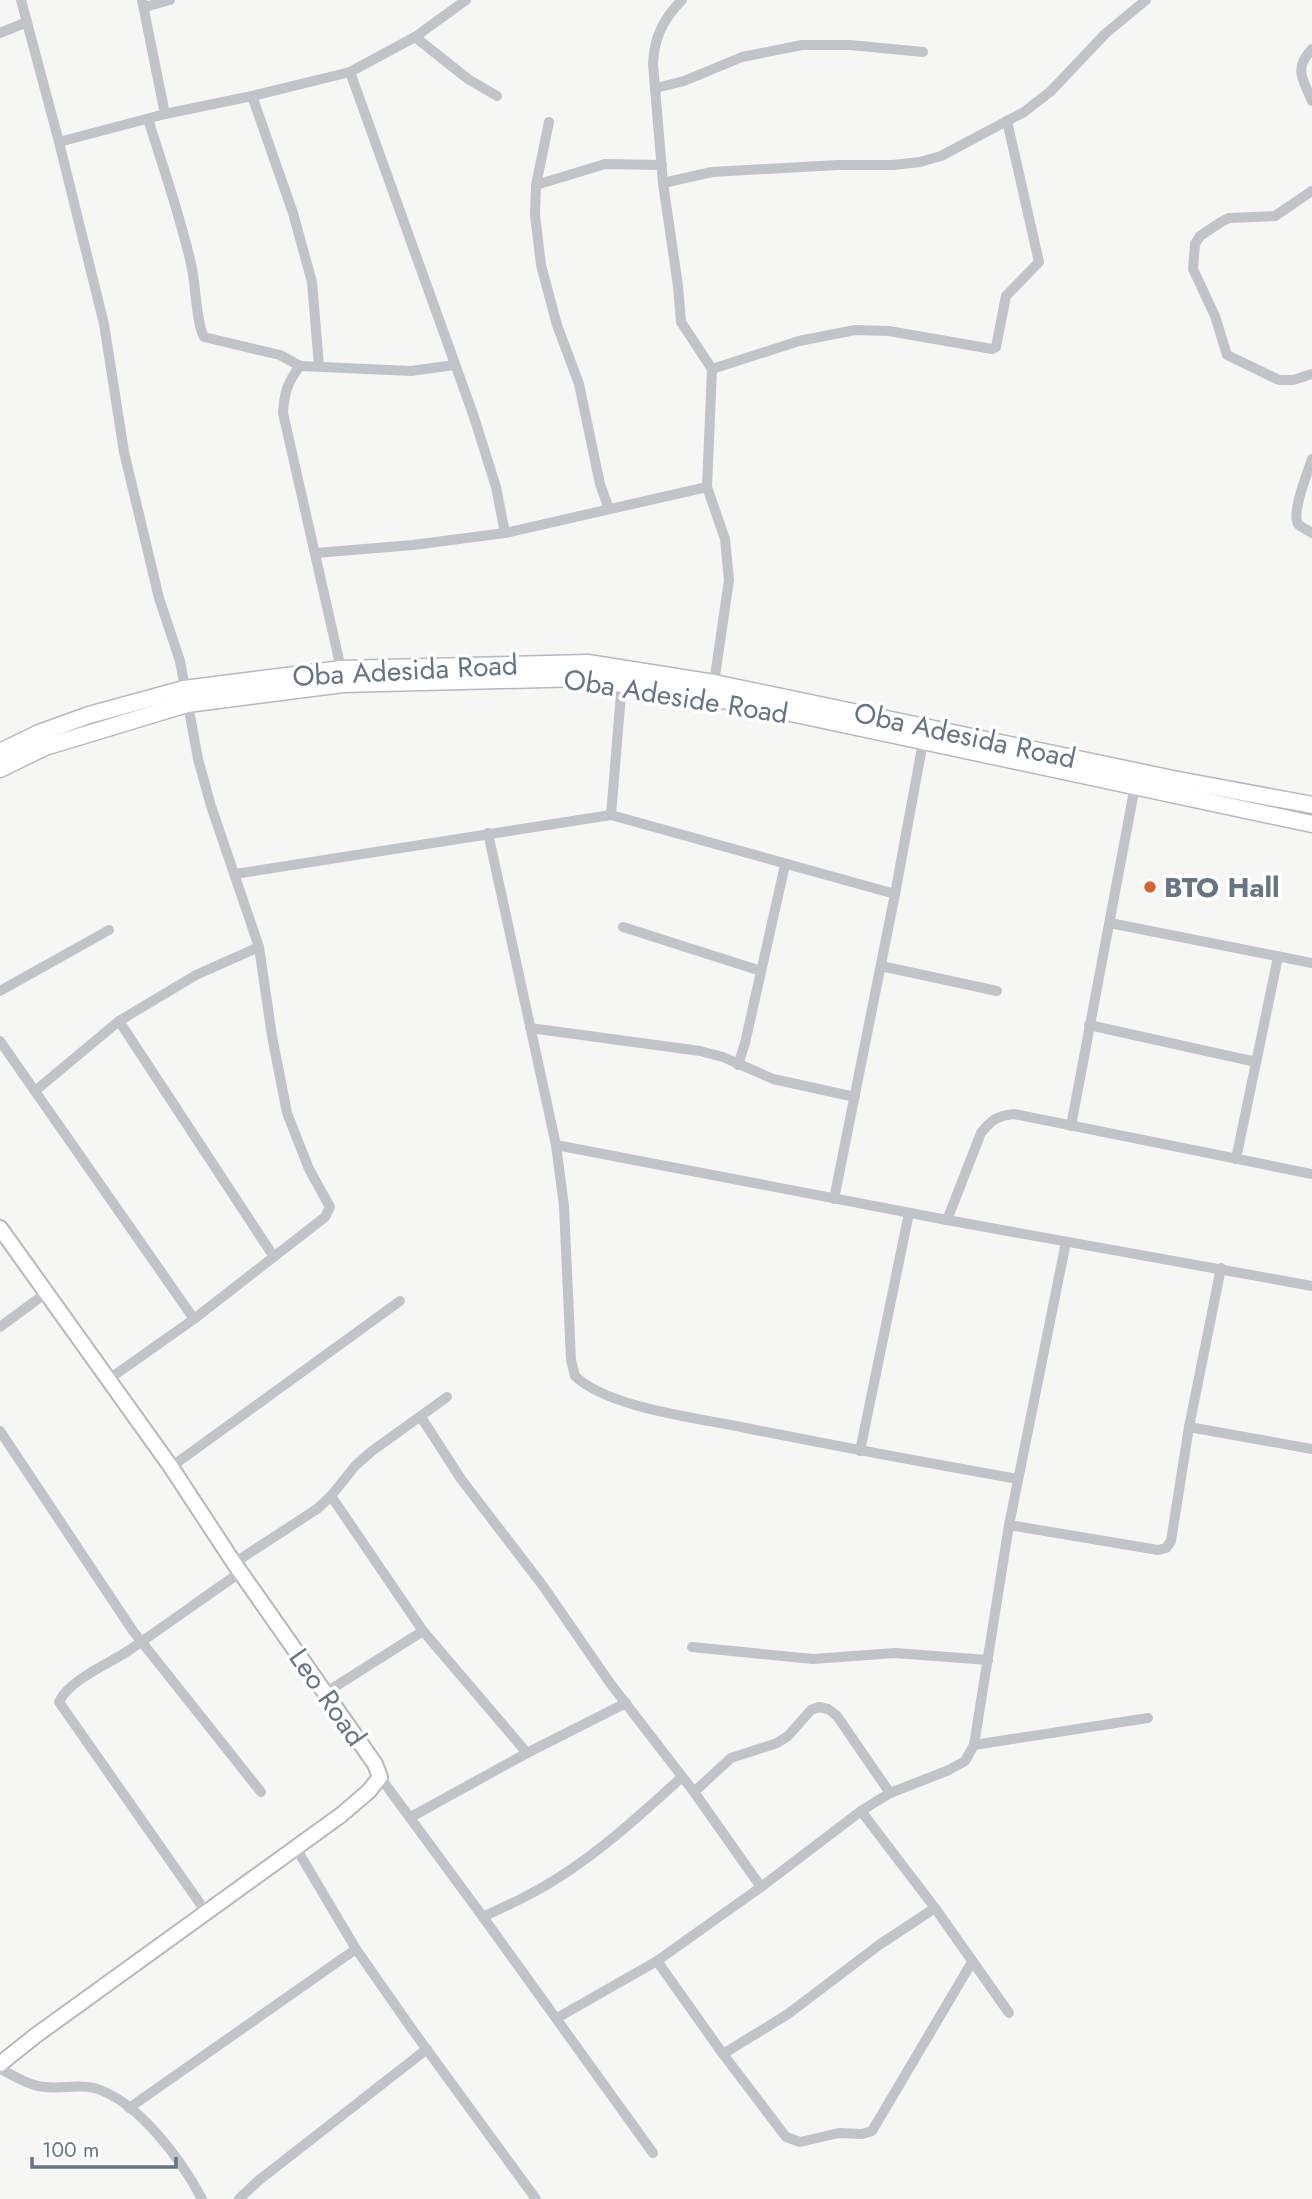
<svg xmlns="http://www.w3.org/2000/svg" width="1312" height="2199" font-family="Jost,sans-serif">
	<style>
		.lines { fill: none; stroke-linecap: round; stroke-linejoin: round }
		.secondary-casing { stroke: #b5b9bd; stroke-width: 18 }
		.primary-casing { stroke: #b5b9bd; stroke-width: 19 }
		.street { stroke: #c0c3c7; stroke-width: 10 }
		.secondary { stroke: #fff; stroke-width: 14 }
		.primary { stroke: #fff; stroke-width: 16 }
		.poi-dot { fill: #d76433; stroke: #fff; stroke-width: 2.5 }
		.labels { text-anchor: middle; stroke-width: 7; stroke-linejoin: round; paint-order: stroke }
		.street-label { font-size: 28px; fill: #677583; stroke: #fff }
		.poi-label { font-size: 28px; font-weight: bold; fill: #677583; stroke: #fff; text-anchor: start }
	</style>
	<rect width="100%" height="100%" fill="#f6f6f4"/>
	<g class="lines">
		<g class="secondary-casing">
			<path id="secondary" d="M 0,1228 L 171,1467 L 234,1563 L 375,1764 L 380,1777 L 369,1791 L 341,1815 L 35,2036 L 0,2064"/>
		</g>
		<g class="primary-casing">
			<g id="primary">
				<path d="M 0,752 L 39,733 L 89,715 L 184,689 L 342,669 L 588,663 L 714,683 L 1173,779 L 1312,805"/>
				<path d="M 0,769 L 45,747 L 187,704 L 343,684 L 585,678 L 754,705 L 1312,824"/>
			</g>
		</g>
		<g class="street">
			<path d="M 21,0 L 59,142 L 104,324 L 124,452 L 159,598 L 180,661 L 198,759 L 211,806 L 259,947 L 272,1036 L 287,1113 L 309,1169 L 330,1207 L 325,1217 L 194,1319 L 109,1379"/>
			<path d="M 142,0 L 165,114"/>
			<path d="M 682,0 C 663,19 654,38 653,64 L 663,183 L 678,286 L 681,322 L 712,369 L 707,487 L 725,539 L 729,580 L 714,683"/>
			<path d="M 145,7 L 170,0"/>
			<path d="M 0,33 L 27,22"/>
			<path d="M 415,37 L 468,79 L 497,96"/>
			<path d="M 1312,49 C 1293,69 1303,79 1312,101"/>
			<path d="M 350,72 L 473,414 L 496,487 L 505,533"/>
			<path d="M 656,88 L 684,81 L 742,57 L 802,45 L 850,45 L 923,52"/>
			<path d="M 252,96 L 293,213 L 312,282 L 319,366"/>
			<path d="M 148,119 C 163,167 180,215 191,264 C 196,284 196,323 204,337 L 280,355 L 300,366 L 411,371 L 454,365"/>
			<path d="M 549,122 L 536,185 L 535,215 L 541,265 L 557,325 L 579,384 L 600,484 L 609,509"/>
			<path d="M 59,142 L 165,114 L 252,96 L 350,72 L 415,37 L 466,0"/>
			<path d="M 663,183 L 712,172 L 838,165 L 893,165 L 920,162 L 941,156 L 1024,112 L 1051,91 L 1105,34 L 1146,0"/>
			<path d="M 536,185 L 605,164 L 662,165"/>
			<path d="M 1312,191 L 1275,216 L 1229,218 L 1221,222 L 1200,236 L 1195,244 L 1193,269 L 1215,316 L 1227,355 L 1279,380 L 1293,380 L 1312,374"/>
			<path d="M 300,366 C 288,381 284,393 283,413 L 342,673"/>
			<path d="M 712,369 L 799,341 L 855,330 L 889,331 L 992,349 L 996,347 L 1006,296 L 1039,262 L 1007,121"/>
			<path d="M 1312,459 C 1308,472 1291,512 1298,524 C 1301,528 1308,530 1312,533"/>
			<path d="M 316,553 L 413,545 L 505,533 L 707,487"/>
			<path d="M 611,815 L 622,682"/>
			<path d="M 488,833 L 556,1145 L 564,1206 L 571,1360 L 575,1376 C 608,1408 699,1418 746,1428 C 836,1446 927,1463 1018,1479"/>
			<path d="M 235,874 L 611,815 L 895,894"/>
			<path d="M 1110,923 L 1312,963"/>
			<path d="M 623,927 L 761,971"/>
			<path d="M 881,966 L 997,991"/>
			<path d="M 0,991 L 109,930"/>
			<path d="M 119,1021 L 274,1257"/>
			<path d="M 1089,1025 L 1256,1062"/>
			<path d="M 530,1028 L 700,1051 L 723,1057 L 773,1079 L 855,1097"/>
			<path d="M 0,1041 L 194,1319"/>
			<path d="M 738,1065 L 745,1043 L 785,865"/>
			<path d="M 35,1091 L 119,1021 L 196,975 L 259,947"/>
			<path d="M 1071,1126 L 1135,786"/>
			<path d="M 556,1145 L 947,1220 L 1312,1286"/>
			<path d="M 1236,1159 L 1278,957"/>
			<path d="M 834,1199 L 895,894 L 923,742"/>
			<path d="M 947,1220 L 981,1133 C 991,1120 997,1116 1014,1114 L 1312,1174"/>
			<path d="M 0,1327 L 46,1293"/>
			<path d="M 421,1417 L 461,1479 L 543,1586 L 610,1683 L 694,1792 L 761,1887"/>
			<path d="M 1189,1427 L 1312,1449"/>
			<path d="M 0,1431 L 133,1631 L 261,1792"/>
			<path d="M 860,1451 L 909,1213"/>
			<path d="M 171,1467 L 400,1301"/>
			<path d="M 331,1496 L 423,1631 L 527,1753"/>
			<path d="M 1009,1525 L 1158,1550 L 1166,1548 L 1171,1541 L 1189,1427 L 1221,1268"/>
			<path d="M 234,1563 L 317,1509 L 331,1496 L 355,1466 L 372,1451 L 447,1397"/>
			<path d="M 692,1647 L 813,1659 L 895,1653 L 988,1660"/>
			<path d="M 325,1693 L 423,1631"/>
			<path d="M 974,1745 L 1148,1718"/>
			<path d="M 380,1777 L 483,1917"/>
			<path d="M 694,1792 L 731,1758 L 777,1743 L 788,1736 L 811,1710 L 819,1707 L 828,1709 L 837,1716 L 890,1793"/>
			<path d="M 861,1811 L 935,1908 L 1009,2013"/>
			<path d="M 411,1817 L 527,1753 L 626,1703"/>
			<path d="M 296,1848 L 356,1949 L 414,2032 L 536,2199"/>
			<path d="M 206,1912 L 59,1702 C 69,1680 108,1664 128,1651 C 166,1625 203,1598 241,1572"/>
			<path d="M 657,1961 L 723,2054 L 786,2137 L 800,2142 L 839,2133 L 862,2134 L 872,2131 L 972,1962"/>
			<path d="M 557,2018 L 657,1961 L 761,1887 L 861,1811 L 890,1793 L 949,1770 L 965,1761 L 974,1745 L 1009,1525 L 1066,1242"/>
			<path d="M 723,2054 L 788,2014 L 879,1945 L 935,1908"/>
			<path d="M 0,2069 C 14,2076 30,2086 45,2087 C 61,2089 79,2084 94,2088 C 138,2100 182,2161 202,2199"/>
			<path d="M 129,2108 L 356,1949"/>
			<path d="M 653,2153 L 483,1917 C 499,1909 516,1902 532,1893 C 587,1864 636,1819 682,1777"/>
			<path d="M 239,2199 L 258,2181 L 427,2049"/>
		</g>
		<use href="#secondary" class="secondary"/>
		<use href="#primary" class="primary"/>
	</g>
	<circle class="poi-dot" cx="1150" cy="887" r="7"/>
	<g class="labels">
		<g class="street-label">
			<text transform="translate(405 670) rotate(-3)" y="10">Oba Adesida Road</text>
			<text transform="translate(676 696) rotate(9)" y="10">Oba Adeside Road</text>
			<text transform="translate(965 735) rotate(12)" y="10">Oba Adesida Road</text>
			<text transform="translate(328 1697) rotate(55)" y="10">Leo Road</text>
		</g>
		<g class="poi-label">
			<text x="1164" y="897">BTO Hall</text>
		</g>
	</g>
	<path d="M32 2157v10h144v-10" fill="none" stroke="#677583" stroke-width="3.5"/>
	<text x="42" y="2157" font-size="21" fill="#677583" stroke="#ffffff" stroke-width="5" paint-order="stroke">100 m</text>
</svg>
